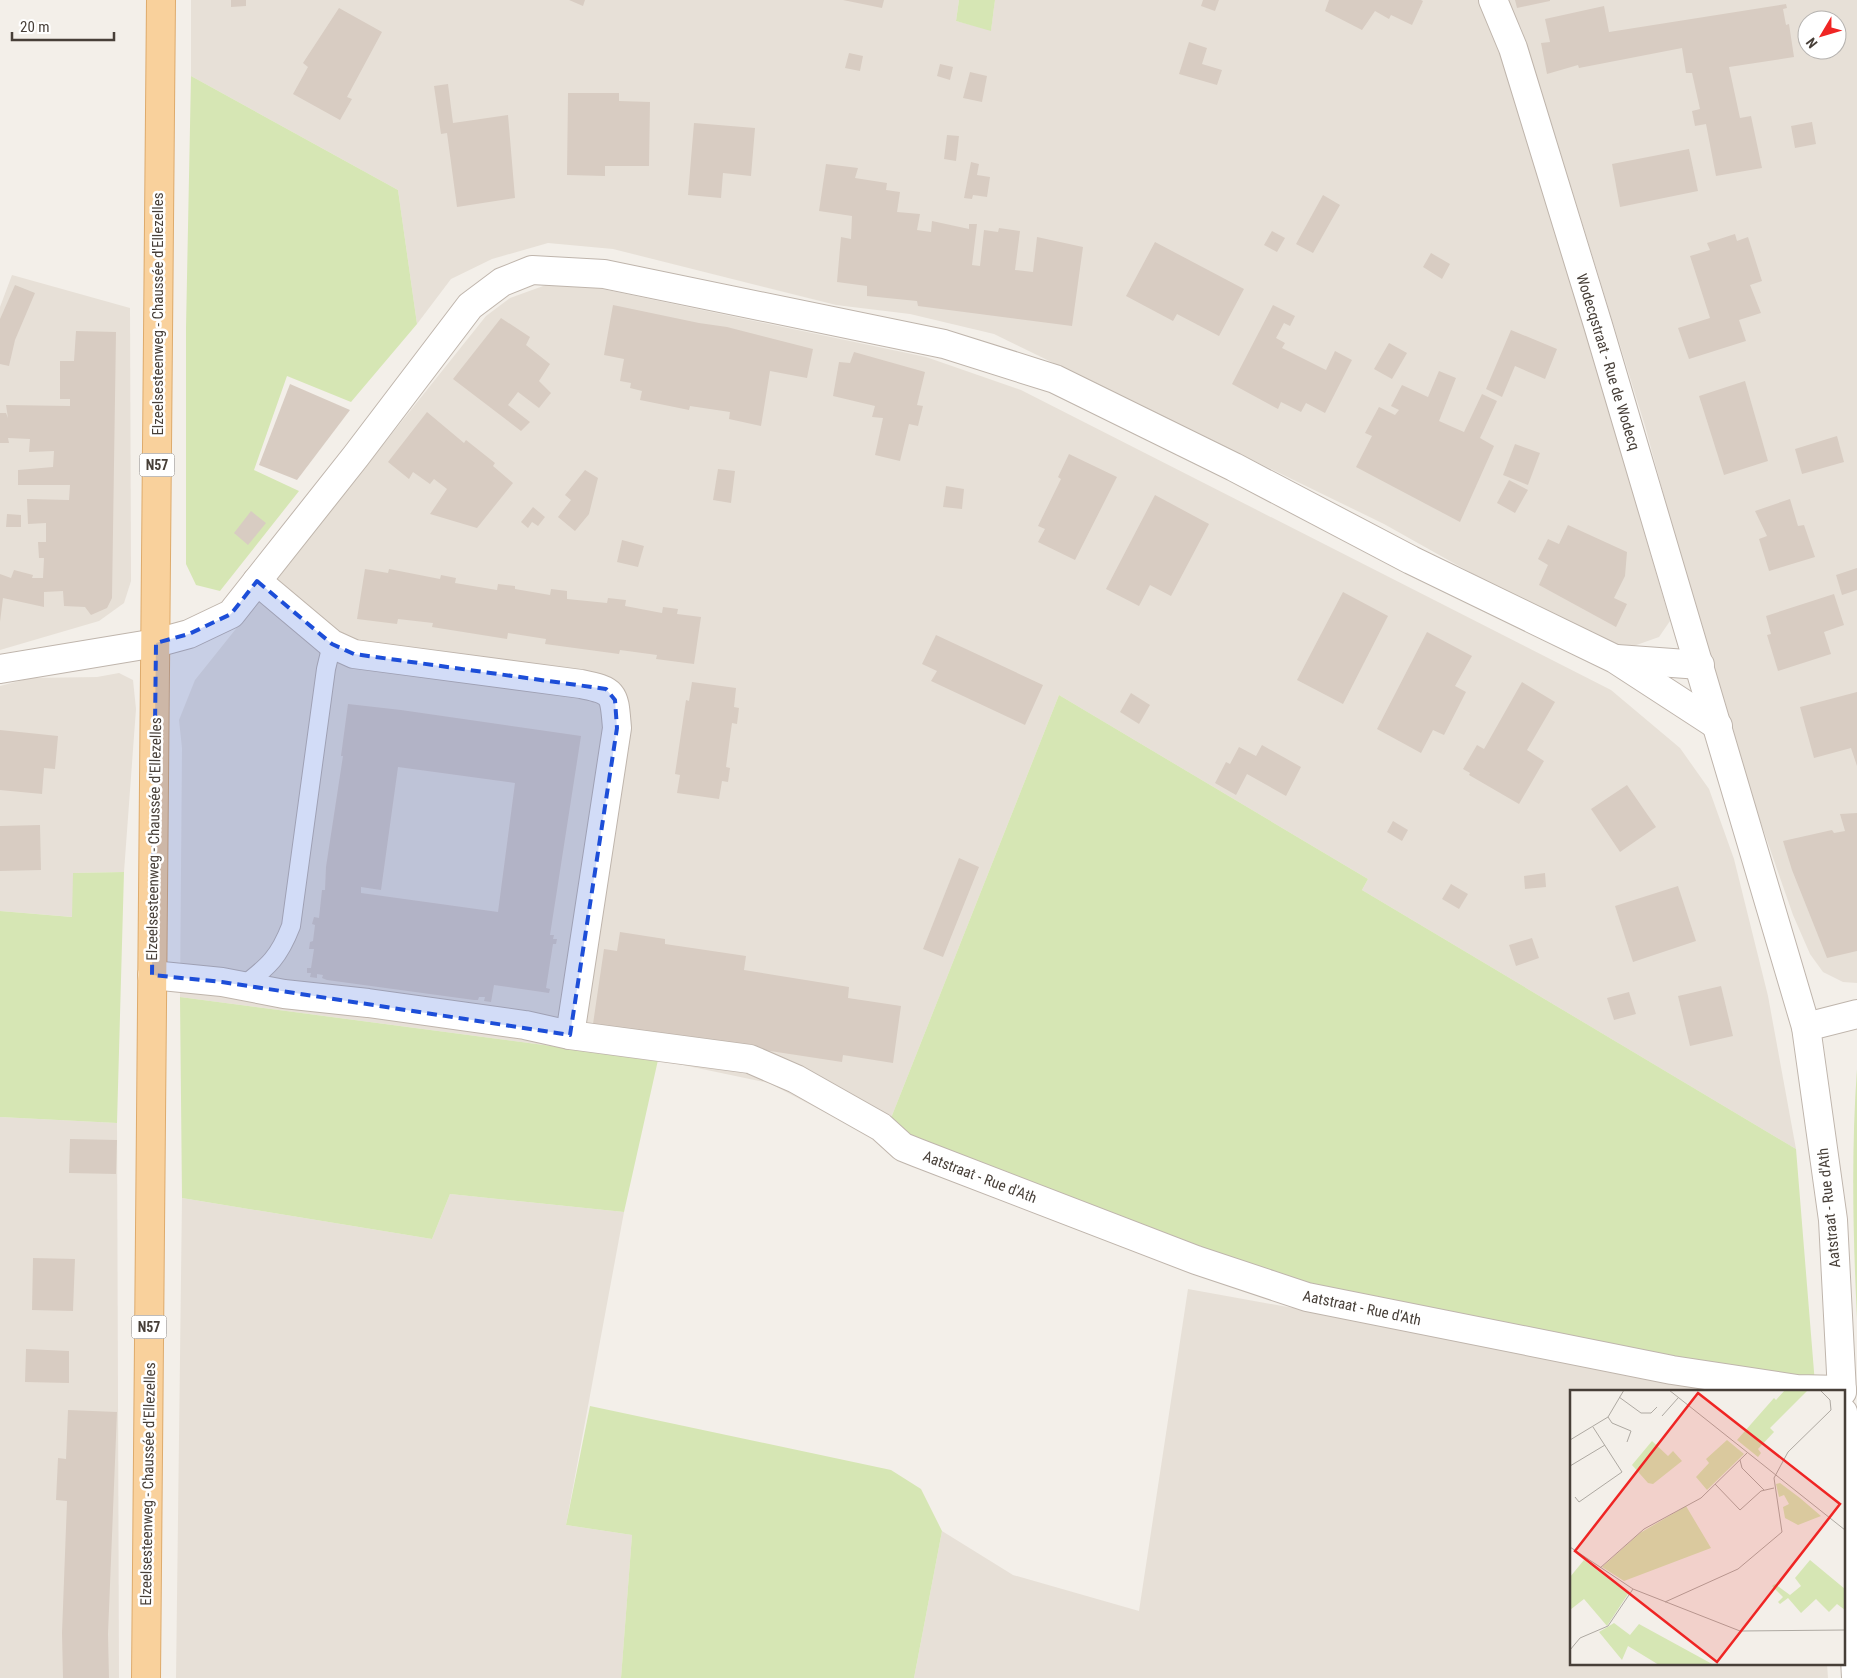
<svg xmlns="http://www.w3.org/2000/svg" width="1857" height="1678" font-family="'Roboto Condensed',sans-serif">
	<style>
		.residential { fill: #e7e0d7; fill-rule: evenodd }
		.green { fill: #d6e6b4 }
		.building { fill: #d8ccc2; fill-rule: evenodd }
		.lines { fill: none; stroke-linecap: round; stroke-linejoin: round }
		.service-casing { stroke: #bfb5ac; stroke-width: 20 }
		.minor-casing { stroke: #bfb5ac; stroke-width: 30 }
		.primary-casing { stroke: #deab6c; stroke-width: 30 }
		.service { stroke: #fff; stroke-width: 18 }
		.minor { stroke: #fff; stroke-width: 28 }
		.primary { stroke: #f9d19c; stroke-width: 28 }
		.marked { fill: #1d4ed8; fill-opacity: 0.2; stroke: #1d4ed8; stroke-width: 4; stroke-dasharray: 10 6; stroke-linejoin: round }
		.labels { text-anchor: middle; stroke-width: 5; stroke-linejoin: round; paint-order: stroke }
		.shield { fill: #fff; stroke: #7e7974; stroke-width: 1 }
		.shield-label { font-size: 14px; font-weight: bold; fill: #473f38 }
		.street-label { font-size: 15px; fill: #473f38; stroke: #fff }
		.inset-road { fill: none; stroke: #aea9a2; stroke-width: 1 }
		.view { fill: #ef2524; fill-opacity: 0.15; stroke: #ef2524; stroke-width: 2.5 }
		.inset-edge { fill: none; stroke: #473f38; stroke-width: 2.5 }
	</style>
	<rect width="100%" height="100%" fill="#f3efe9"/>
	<g class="residential">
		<path d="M 191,0 L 959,0 L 956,21 L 991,30 L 995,0 L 1484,0 L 1498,28 L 1670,621 L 1659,637 L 1628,648 L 1587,638 L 1384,524 L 994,334 L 910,314 L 836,305 L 613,249 L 548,243 L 492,259 L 451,279 L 417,324 L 398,190 L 191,76 Z"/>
		<path d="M 1507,0 L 1857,0 L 1857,983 L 1843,982 L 1823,972 L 1810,954 L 1793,915 L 1723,714 L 1645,426 L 1540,87 L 1521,28 ZM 1807,20 L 1837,20 L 1837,50 L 1807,50 Z"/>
		<path d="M 12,275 L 130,308 L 131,581 L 124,603 L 99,621 L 0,650 L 0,307 Z"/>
		<path d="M 578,284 L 926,357 L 1021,390 L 1611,690 L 1680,748 L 1709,789 L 1734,859 L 1768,996 L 1796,1149 L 1362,890 L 1368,879 L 1059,695 L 891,1118 L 878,1140 L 769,1083 L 659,1060 L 180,997 L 182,748 L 179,720 L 195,680 L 486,316 L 510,298 L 546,285 Z"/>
		<path d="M 119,673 L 133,680 L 136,709 L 124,872 L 73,873 L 73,917 L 0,911 L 0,686 L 31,678 L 97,677 Z"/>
		<path d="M 0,1117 L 117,1123 L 119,1678 L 0,1678 Z"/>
		<path d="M 450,1194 L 624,1212 L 566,1525 L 632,1535 L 621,1678 L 176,1678 L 182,1198 L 432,1239 Z"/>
		<path d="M 1188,1289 L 1759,1392 L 1571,1392 L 1571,1664 L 1827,1664 L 1828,1678 L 914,1678 L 942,1531 L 1013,1575 L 1139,1611 Z"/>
	</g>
	<g class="green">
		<path d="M 959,0 L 995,0 L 991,31 L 956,21 Z"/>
		<path d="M 191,76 L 398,190 L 417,324 L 351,402 L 287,376 L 254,470 L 299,491 L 220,591 L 196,585 L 186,564 L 186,328 Z"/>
		<path d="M 1059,695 L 1368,879 L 1362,890 L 1796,1149 L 1815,1384 L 1354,1301 L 1214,1257 L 910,1143 L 891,1118 Z"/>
		<path d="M 124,872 L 117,1123 L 0,1117 L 0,911 L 72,917 L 73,873 Z"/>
		<path d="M 180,997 L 658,1060 L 624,1212 L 450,1194 L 432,1239 L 182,1198 Z"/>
		<path d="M 1857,1069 L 1857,1319 C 1853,1235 1851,1153 1857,1069 Z"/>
		<path d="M 590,1406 L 891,1470 L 921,1489 L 942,1531 L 914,1678 L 621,1678 L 632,1535 L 566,1525 Z"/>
	</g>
	<g class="building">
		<path d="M 231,0 L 246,0 L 246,6 L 231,7 Z"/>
		<path d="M 569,0 L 585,0 L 583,6 Z"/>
		<path d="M 843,0 L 884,0 L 882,8 Z"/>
		<path d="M 1203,0 L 1219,0 L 1215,11 L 1201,6 Z"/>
		<path d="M 1329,0 L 1421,0 L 1423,1 L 1412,25 L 1391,15 L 1389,19 L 1375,11 L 1362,30 L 1325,11 Z"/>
		<path d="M 1515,0 L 1550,0 L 1550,1 L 1517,8 Z"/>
		<path d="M 1786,4 L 1787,8 L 1783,9 L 1786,25 L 1789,24 L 1794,57 L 1729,67 L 1740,118 L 1751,116 L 1762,168 L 1716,176 L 1706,124 L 1695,126 L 1692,111 L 1700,109 L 1692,73 L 1686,73 L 1682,48 L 1579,68 L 1578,65 L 1547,74 L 1541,43 L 1550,42 L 1545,19 L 1604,6 L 1609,32 Z"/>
		<path d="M 339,8 L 382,32 L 347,97 L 352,99 L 340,120 L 293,94 L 308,67 L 303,63 Z"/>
		<path d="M 1189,42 L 1207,48 L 1202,64 L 1222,70 L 1217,85 L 1179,74 Z"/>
		<path d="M 849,53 L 863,56 L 860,71 L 845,68 Z"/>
		<path d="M 940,64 L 953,67 L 950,80 L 937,76 Z"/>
		<path d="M 970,72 L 987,76 L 982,102 L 963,98 Z"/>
		<path d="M 448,84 L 453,123 L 508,115 L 515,198 L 457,207 L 447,133 L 441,134 L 434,86 Z"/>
		<path d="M 568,93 L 619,93 L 619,101 L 650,102 L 649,166 L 605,166 L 605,176 L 567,175 Z"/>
		<path d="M 1812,122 L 1816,144 L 1795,148 L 1791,126 Z"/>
		<path d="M 694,123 L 755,128 L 751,176 L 723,173 L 721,198 L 688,195 Z"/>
		<path d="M 947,135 L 959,136 L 956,161 L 944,159 Z"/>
		<path d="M 1689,149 L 1698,191 L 1620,207 L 1612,164 Z"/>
		<path d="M 971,162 L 979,164 L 977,175 L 990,177 L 987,197 L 973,195 L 972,199 L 964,198 Z"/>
		<path d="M 826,164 L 858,168 L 855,178 L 887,183 L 886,190 L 900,192 L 897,212 L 920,214 L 917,230 L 931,232 L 932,221 L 969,229 L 969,224 L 977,224 L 972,265 L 980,266 L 984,230 L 998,232 L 999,228 L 1020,231 L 1015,270 L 1033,272 L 1037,237 L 1083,247 L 1072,326 L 918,306 L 917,301 L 867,296 L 867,286 L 837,282 L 841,237 L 851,239 L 852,216 L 819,211 Z"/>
		<path d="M 1323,195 L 1340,205 L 1313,253 L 1296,244 Z"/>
		<path d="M 1272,231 L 1285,238 L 1277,252 L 1264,245 Z"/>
		<path d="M 1735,234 L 1737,241 L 1748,237 L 1762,281 L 1750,285 L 1761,313 L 1739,320 L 1746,341 L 1689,359 L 1678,328 L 1710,318 L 1690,256 L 1710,250 L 1707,243 Z"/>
		<path d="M 1155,242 L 1244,289 L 1219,336 L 1177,314 L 1173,321 L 1126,296 Z"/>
		<path d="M 1431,253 L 1450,264 L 1442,279 L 1423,267 Z"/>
		<path d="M 15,285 L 35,293 L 15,340 L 9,366 L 0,364 L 0,319 Z"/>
		<path d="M 613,305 L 699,323 L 727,327 L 813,349 L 807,378 L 770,371 L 761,426 L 729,419 L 730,412 L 690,406 L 689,410 L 640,400 L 642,391 L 630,388 L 631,383 L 620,381 L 624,359 L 604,355 Z"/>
		<path d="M 1273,305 L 1295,316 L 1290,326 L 1284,323 L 1276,338 L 1285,343 L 1282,348 L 1326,370 L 1335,351 L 1352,360 L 1325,413 L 1306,403 L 1301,412 L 1281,402 L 1278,409 L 1232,384 Z"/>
		<path d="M 501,318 L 530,337 L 526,345 L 550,364 L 539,381 L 551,393 L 539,408 L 518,392 L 508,405 L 530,422 L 521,431 L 453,379 Z"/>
		<path d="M 1511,330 L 1557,349 L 1545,379 L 1515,366 L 1502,397 L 1486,389 Z"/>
		<path d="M 76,331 L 116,332 L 112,598 L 107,608 L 91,615 L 85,607 L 64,606 L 63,591 L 44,592 L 44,607 L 3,598 L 0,622 L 0,574 L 11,578 L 14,570 L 33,575 L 32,578 L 43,578 L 44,558 L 39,558 L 38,542 L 46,542 L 46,523 L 28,524 L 27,499 L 69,500 L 70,485 L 18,485 L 18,470 L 53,467 L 54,451 L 29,452 L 30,439 L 8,438 L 9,443 L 0,443 L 0,413 L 6,413 L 8,418 L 6,405 L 70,406 L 70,399 L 60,399 L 60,361 L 74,361 Z"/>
		<path d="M 1389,343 L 1407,353 L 1392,379 L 1374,369 Z"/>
		<path d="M 854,352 L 925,372 L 917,405 L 923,406 L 918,426 L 909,424 L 900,461 L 875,455 L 883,418 L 872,417 L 875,406 L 833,396 L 839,362 L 850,363 Z"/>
		<path d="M 1439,371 L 1456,378 L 1439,421 L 1464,432 L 1482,394 L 1497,401 L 1480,438 L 1494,446 L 1460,522 L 1356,467 L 1372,436 L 1365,433 L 1379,407 L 1395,415 L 1399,410 L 1391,406 L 1402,385 L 1428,397 Z"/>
		<path d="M 1745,381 L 1768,461 L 1724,475 L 1699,396 Z"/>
		<path d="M 290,384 L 350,410 L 297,480 L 259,465 Z"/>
		<path d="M 427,412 L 464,443 L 466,440 L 495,463 L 493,466 L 513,483 L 477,528 L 430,514 L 447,489 L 434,479 L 430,484 L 413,472 L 409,479 L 388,462 Z"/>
		<path d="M 1837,436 L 1844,462 L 1802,474 L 1795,449 Z"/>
		<path d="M 1515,444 L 1540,453 L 1528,485 L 1503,475 Z"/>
		<path d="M 1069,454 L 1117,477 L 1075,560 L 1038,542 L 1045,529 L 1038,526 L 1061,479 L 1058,477 Z"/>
		<path d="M 718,469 L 735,471 L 731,503 L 713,500 Z"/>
		<path d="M 585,470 L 598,478 L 589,514 L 575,531 L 558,517 L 571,500 L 565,495 Z"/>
		<path d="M 1509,480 L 1528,490 L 1515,513 L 1497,503 Z"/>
		<path d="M 946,486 L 964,489 L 962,509 L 943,507 Z"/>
		<path d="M 1155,495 L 1209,524 L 1171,596 L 1150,585 L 1139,606 L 1106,589 Z"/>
		<path d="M 1790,499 L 1798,526 L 1804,525 L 1815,557 L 1769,571 L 1759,539 L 1767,536 L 1755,511 Z"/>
		<path d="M 533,507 L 545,517 L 538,526 L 532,522 L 528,528 L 521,522 Z"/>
		<path d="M 251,511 L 266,523 L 248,545 L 234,533 Z"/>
		<path d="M 7,514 L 21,515 L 21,527 L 6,527 Z"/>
		<path d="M 1568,525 L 1627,552 L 1625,576 L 1614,598 L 1627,604 L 1616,627 L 1539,585 L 1548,565 L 1538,559 L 1548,539 L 1559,544 Z"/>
		<path d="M 622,540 L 644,546 L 638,567 L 617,562 Z"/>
		<path d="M 1857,568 L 1857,590 L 1842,595 L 1836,575 Z"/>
		<path d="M 365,569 L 388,573 L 389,569 L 440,579 L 441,575 L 456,578 L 455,583 L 497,590 L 498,584 L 515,586 L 515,589 L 550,595 L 551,589 L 567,591 L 567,599 L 607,603 L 608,598 L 626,600 L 625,606 L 662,613 L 663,607 L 678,609 L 677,614 L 701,617 L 694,664 L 656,659 L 657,655 L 620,650 L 619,654 L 545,644 L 546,639 L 508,633 L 507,639 L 432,627 L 433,623 L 398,619 L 397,624 L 357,619 Z"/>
		<path d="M 1343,592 L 1388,616 L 1343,704 L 1297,680 Z"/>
		<path d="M 1834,594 L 1844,625 L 1824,632 L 1831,654 L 1778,671 L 1767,635 L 1771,634 L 1766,616 Z"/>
		<path d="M 1427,632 L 1472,656 L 1455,686 L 1466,692 L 1444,735 L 1433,730 L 1421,753 L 1377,729 Z"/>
		<path d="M 936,635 L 1043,685 L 1025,725 L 931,681 L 937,671 L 922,664 Z"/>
		<path d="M 692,682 L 736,688 L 734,707 L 739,708 L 737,724 L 732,723 L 726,767 L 730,768 L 728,782 L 722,781 L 719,799 L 677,793 L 680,775 L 675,774 L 686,700 L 689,701 Z"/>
		<path d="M 1522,682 L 1555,702 L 1527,750 L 1544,761 L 1519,804 L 1469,775 L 1470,773 L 1463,769 L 1477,745 L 1484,749 Z"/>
		<path d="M 1857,692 L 1857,766 L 1851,748 L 1814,758 L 1800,707 Z"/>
		<path d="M 1131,693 L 1150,705 L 1139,724 L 1120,712 Z"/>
		<path d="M 348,704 L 401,710 L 581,736 L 550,935 L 554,935 L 553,939 L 557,939 L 556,944 L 553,944 L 546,988 L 550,989 L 549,993 L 494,985 L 491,1002 L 484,1001 L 485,997 L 479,997 L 478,1000 L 474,1000 L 327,980 L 322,978 L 323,975 L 317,974 L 317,978 L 310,977 L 311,973 L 307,973 L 307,968 L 311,968 L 314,949 L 309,949 L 310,942 L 313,941 L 315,925 L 312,924 L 314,917 L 319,918 L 322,890 L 325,890 L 326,867 L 343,756 L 341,756 ZM 398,767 L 515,783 L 498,912 L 361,893 L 361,887 L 381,890 Z"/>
		<path d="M 0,730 L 58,736 L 55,769 L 44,768 L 42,794 L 0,790 Z"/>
		<path d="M 1262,745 L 1301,767 L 1286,796 L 1247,774 L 1236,795 L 1215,783 L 1226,762 L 1230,764 L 1239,747 L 1256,756 Z"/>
		<path d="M 1627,785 L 1656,827 L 1620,852 L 1591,809 Z"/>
		<path d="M 1857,813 L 1857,951 L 1827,958 L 1792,870 L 1783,841 L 1832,830 L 1834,833 L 1845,831 L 1840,814 Z"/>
		<path d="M 1393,821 L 1408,830 L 1402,841 L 1387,832 Z"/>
		<path d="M 40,825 L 41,870 L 0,871 L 0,826 Z"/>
		<path d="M 959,858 L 979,867 L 943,957 L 923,949 Z"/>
		<path d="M 1545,873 L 1546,887 L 1525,889 L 1524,876 Z"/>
		<path d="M 1451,884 L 1468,894 L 1459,909 L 1442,899 Z"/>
		<path d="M 1678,886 L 1696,941 L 1633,962 L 1615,906 Z"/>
		<path d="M 620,932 L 665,939 L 665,944 L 746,956 L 744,970 L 849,987 L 848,998 L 901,1006 L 893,1063 L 843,1055 L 842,1062 L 593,1024 L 604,949 L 617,951 Z"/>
		<path d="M 1532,938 L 1539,958 L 1516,966 L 1509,945 Z"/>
		<path d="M 1721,986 L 1733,1036 L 1690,1046 L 1678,996 Z"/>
		<path d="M 1629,992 L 1636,1014 L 1614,1020 L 1607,998 Z"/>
		<path d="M 70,1139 L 117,1140 L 116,1174 L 69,1173 Z"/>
		<path d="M 33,1258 L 75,1259 L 73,1311 L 32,1310 Z"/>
		<path d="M 26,1349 L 69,1351 L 69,1383 L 25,1382 Z"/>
		<path d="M 68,1410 L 117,1412 L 108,1634 L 109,1678 L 63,1678 L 62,1633 L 67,1501 L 56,1500 L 58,1458 L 66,1459 Z"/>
	</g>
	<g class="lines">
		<g class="service-casing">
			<path id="service" d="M 243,986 C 269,966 279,957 291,926 L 326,669 L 332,644"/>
		</g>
		<g class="minor-casing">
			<g id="minor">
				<path d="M 1493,0 L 1513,48 L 1598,325 L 1806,1027 L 1833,1220 L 1842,1392"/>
				<path d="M 257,581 L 332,644 L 354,654 L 581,684 C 616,691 614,694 617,728 L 570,1035"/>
				<path d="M 1617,659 L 1700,665"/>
				<path d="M 0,669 L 156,643 L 189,634 L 231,614 L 356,456 L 470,306 L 502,282 L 532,270 L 604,274 L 944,344 L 1055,379 L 1234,467 L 1411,560 L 1615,659 L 1718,726"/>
				<path d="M 152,975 L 222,982 L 284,994 L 368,1003 L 525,1025 L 570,1035 L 750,1059 L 796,1079 L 881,1127 L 903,1147 L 918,1153 L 1196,1260 L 1307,1297 L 1672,1370 L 1797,1389 L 1842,1390"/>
				<path d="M 1806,1027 L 1857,1014"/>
				<path d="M 1843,1412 L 1856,1678"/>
			</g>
		</g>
		<g class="primary-casing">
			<path id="primary" d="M 146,1678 L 161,0"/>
		</g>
		<use href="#service" class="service"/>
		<use href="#minor" class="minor"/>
		<use href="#primary" class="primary"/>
	</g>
	<path class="marked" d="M 257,581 L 332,644 L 354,654 L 606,689 L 615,700 L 617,728 L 570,1035 L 222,982 L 152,975 L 156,643 L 189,634 L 231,614 Z"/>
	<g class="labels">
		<g class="shield">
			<rect x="139.5" y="453.5" width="35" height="23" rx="4"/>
			<rect x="131.5" y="1315.5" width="35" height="23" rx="4"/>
		</g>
		<g class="shield-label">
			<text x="157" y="470">N57</text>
			<text x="149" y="1332">N57</text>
		</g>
		<g class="street-label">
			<text transform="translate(158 314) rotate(-90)" y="5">Elzeelsesteenweg - Chaussée d'Ellezelles</text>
			<text transform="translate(1608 362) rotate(73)" y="5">Wodecqstraat - Rue de Wodecq</text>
			<text transform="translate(154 839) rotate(-89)" y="5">Elzeelsesteenweg - Chaussée d'Ellezelles</text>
			<text transform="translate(980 1177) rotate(21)" y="5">Aatstraat - Rue d'Ath</text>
			<text transform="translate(1829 1208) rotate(-96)" y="5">Aatstraat - Rue d'Ath</text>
			<text transform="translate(1362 1308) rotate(12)" y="5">Aatstraat - Rue d'Ath</text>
			<text transform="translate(148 1484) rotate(-89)" y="5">Elzeelsesteenweg - Chaussée d'Ellezelles</text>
		</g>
	</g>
	<g transform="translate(1570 1390)">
		<rect width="275" height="275" fill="#f3efe9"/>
		<path d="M 215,0 L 238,0 L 200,38 L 204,42 L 188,59 L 191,63 L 188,67 L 167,50 L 204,8 L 206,10 ZM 157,50 L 174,64 L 137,100 L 126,87 L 139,73 L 136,69 ZM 82,51 L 98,66 L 103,61 L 112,71 L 83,94 L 78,93 L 62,75 ZM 210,93 L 230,108 L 251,126 L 228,135 L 215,128 L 213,117 L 219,114 L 214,105 L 209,107 L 206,94 ZM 116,116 L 141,158 L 54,191 L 32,177 L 70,143 ZM 14,170 L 58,204 L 37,236 L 14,209 L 0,220 L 0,187 ZM 240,170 L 275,199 L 275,220 L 267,214 L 259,222 L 246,209 L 231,223 L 218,208 L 210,214 L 208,212 L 213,207 L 202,196 L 205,194 L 220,205 L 231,196 L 225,188 ZM 44,233 L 60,245 L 69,234 L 144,275 L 89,275 L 58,256 L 52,270 L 29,242 Z" fill="#d6e6b4"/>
		<path class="inset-road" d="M 99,0 L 275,140M 49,7 L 71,23 L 81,23 L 87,17M 92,26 L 108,8M 38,27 L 42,33 L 61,41 L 57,52M 0,50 L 38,27 L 54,0M 170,70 L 172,78 L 194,100M 0,76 L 35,55M 145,94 L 170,120 L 191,101 L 204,98M 5,107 L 9,112 L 52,82 L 23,37M 0,157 L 63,199 L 170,241 L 275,240M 30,178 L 74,139 L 131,108 L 177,63M 95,212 L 168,179 L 212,142 L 204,88 L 218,62 L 261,20 L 260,10 L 250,0M 0,260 L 10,248 L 38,236 L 63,199"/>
		<path class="view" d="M 128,3 L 270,114 L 147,272 L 5,161 Z"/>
		<rect width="275" height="275" class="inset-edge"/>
	</g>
	<g transform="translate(1822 35) rotate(232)"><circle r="24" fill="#ffffff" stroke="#b5b2af"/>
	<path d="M0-4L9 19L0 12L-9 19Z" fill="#ef2524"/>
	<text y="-8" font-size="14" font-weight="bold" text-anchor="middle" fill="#473f38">N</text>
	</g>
	<path d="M12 32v8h102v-8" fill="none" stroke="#473f38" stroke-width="2.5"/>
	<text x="20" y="32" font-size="15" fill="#473f38" stroke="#ffffff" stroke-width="4" paint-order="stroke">20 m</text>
</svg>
